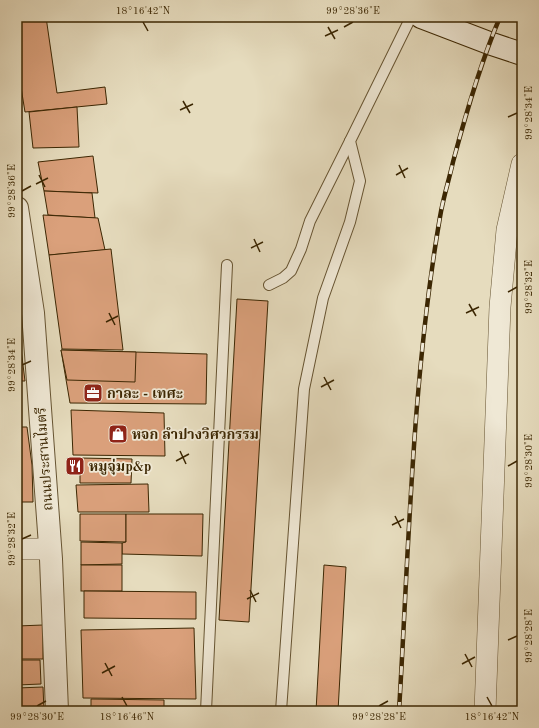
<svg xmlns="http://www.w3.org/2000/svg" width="539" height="728" font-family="'Old Standard TT','Noto Serif Thai',serif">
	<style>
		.building { fill: #daa07b; stroke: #3c2703 }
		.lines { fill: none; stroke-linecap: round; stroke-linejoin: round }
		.service-casing { stroke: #665432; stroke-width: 12 }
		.minor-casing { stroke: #665432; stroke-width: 22 }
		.tertiary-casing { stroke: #665432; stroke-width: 24 }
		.secondary-casing { stroke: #3c2703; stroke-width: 24 }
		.service { stroke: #efe8d5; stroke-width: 10 }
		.minor { stroke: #efe8d5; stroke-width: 21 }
		.tertiary { stroke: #efe8d5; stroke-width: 22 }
		.secondary { stroke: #efe8d5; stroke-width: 22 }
		.rail-casing { stroke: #3c2703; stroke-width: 4.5 }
		.rail { stroke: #efe8d5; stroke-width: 3; stroke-dasharray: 9; stroke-linecap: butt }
		.ticks { fill: none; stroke: #3c2703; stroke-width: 1.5 }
		.labels { text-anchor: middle; stroke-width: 3.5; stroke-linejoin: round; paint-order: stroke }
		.poi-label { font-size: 14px; font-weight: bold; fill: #3c2703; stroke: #efe8d5; text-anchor: start }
		.street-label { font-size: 14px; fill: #3c2703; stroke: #efe8d5 }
		.neatline { fill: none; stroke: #3c2703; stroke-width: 1.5 }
		.ticks-label { font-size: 10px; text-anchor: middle; fill: #3c2703 }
	</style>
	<rect width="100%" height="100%" fill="#e6dcbe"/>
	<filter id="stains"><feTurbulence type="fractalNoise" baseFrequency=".005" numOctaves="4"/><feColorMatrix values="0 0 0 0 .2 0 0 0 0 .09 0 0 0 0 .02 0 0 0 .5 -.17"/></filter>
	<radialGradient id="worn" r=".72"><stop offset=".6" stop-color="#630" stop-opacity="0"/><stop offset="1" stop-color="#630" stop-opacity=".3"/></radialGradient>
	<g class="building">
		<path d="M 17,17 L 46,17 L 57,93 L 105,87 L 107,104 L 25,112 L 17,63 Z"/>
		<path d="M 77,107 L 79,147 L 33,148 L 29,112 Z"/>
		<path d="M 93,156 L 98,193 L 44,191 L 38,162 Z"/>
		<path d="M 44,191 L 92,193 L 95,218 L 48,215 Z"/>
		<path d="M 43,215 L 98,218 L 105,250 L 49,255 Z"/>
		<path d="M 111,249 L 123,350 L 62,349 L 49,255 Z"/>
		<path d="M 237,299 L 268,301 L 249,622 L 219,620 Z"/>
		<path d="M 17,349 L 21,349 L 25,381 L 17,381 Z"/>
		<path d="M 61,350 L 207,354 L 206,404 L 70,403 Z"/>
		<path d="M 61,350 L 136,352 L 135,382 L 67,380 Z"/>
		<path d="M 71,410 L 164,413 L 165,456 L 73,455 Z"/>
		<path d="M 17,414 L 19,427 L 27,427 L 32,465 L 33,502 L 17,502 Z"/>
		<path d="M 80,458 L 132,459 L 131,483 L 80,483 Z"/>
		<path d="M 148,484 L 149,512 L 78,512 L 76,485 Z"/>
		<path d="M 80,514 L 126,514 L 126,542 L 80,541 Z"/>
		<path d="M 126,514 L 203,514 L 202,556 L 122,554 L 122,543 L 126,542 Z"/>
		<path d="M 81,542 L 122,543 L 122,564 L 81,565 Z"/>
		<rect x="81" y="565" width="41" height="26"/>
		<path d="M 324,565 L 346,567 L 338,711 L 316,711 Z"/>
		<path d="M 84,591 L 196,592 L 196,619 L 84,618 Z"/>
		<path d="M 43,625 L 43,659 L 17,659 L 17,626 Z"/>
		<path d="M 194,628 L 196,699 L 83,698 L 81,630 Z"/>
		<path d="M 17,660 L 40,660 L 41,684 L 17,685 Z"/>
		<path d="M 43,687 L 44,711 L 17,711 L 17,688 Z"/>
		<path d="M 91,699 L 164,700 L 164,711 L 91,711 Z"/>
	</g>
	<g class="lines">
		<g class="service-casing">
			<g id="service">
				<path d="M 269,285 L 283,278 L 291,271 L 301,249 L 310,221 L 350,141"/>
				<path d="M 206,711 L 227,265"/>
				<path d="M 281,711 L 304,389 L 323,298 L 350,222 L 360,181 L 350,141 L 411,17"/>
			</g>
		</g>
		<g class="minor-casing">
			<g id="minor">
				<path d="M 17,549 L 50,549"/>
				<path d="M 485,711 L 500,307 L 507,230 L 522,164"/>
			</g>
		</g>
		<g class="tertiary-casing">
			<path id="tertiary" d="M 17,208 L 33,313 L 51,559 L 57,711"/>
		</g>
		<g class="secondary-casing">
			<path id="secondary" d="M 421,17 L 489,43 L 522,54"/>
		</g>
		<use href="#service" class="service"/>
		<use href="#minor" class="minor"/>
		<use href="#tertiary" class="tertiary"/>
		<use href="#secondary" class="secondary"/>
		<g class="rail-casing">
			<path id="rail" d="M 399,711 C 409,546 412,380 440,217 C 443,198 449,180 453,162 C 466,113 480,64 500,17"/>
		</g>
		<use href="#rail" class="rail"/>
	</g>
	<path class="ticks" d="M 143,22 L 148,31M 328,27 L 335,39M 344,27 L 353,22M 325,36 L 338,30M 183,101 L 190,113M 180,110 L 193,104M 508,117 L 517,113M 399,165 L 405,178M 39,175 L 45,187M 396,175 L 408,168M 36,184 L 48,178M 22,191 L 31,186M 254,239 L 260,252M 251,248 L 263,242M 508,292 L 517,287M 469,304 L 476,316M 109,313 L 115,325M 466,313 L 479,307M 106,322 L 118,316M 22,365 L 31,361M 324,377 L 331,390M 321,387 L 334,380M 180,451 L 186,464M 176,461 L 189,454M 508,466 L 517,461M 395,516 L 401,528M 392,525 L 404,519M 22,539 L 31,535M 250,590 L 256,602M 247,599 L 259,593M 508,640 L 517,636M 465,654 L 472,667M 105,663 L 112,676M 462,664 L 475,657M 102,673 L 115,666M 122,697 L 127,706M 487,697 L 492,706M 37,706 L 46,701M 379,706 L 388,701"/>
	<defs>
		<g id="office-square" transform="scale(1)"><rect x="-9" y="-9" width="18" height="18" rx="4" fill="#8f2418" stroke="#efe8d5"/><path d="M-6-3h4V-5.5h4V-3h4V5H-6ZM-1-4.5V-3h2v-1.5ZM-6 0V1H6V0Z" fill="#fff"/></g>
		<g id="shop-square" transform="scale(1)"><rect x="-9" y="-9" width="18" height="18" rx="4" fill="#8f2418" stroke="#efe8d5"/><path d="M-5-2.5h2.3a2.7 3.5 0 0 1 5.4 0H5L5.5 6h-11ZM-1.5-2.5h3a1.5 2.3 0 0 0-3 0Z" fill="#fff"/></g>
		<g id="restaurant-square" transform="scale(1)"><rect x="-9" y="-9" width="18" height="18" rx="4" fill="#8f2418" stroke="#efe8d5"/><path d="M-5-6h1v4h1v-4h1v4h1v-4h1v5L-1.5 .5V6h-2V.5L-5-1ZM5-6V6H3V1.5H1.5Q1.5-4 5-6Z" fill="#fff"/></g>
	</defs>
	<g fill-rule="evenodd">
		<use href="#office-square" x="93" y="393"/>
		<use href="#shop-square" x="118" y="434"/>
		<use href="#restaurant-square" x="75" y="466"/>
	</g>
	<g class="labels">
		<g class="poi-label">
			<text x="107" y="398">กาละ - เทศะ</text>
			<text x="132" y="439">หจก ลำปางวิศวกรรม</text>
			<text x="89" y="471">หมูจุ่มp&amp;p</text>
		</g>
		<g class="street-label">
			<text transform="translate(44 459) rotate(-94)" y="5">ถนนประสานไมตรี</text>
		</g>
	</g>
	<rect width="539" height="728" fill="none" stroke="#e6dcbe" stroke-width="44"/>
	<rect x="22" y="22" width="495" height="684" class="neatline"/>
	<g class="ticks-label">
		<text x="143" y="14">18°16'42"N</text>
		<text x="353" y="14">99°28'36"E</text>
		<text transform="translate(528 113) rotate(-90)" y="4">99°28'34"E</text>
		<text transform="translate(11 191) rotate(-90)" y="4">99°28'36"E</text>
		<text transform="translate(528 287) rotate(-90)" y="4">99°28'32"E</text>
		<text transform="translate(11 365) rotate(-90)" y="4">99°28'34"E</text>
		<text transform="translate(528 461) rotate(-90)" y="4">99°28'30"E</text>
		<text transform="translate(11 539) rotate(-90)" y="4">99°28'32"E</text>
		<text transform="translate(528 636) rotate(-90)" y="4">99°28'28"E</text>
		<text x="37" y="720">99°28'30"E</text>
		<text x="127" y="720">18°16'46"N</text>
		<text x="379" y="720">99°28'28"E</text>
		<text x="492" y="720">18°16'42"N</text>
	</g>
	<rect width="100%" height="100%" filter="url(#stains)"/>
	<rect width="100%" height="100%" fill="url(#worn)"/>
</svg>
